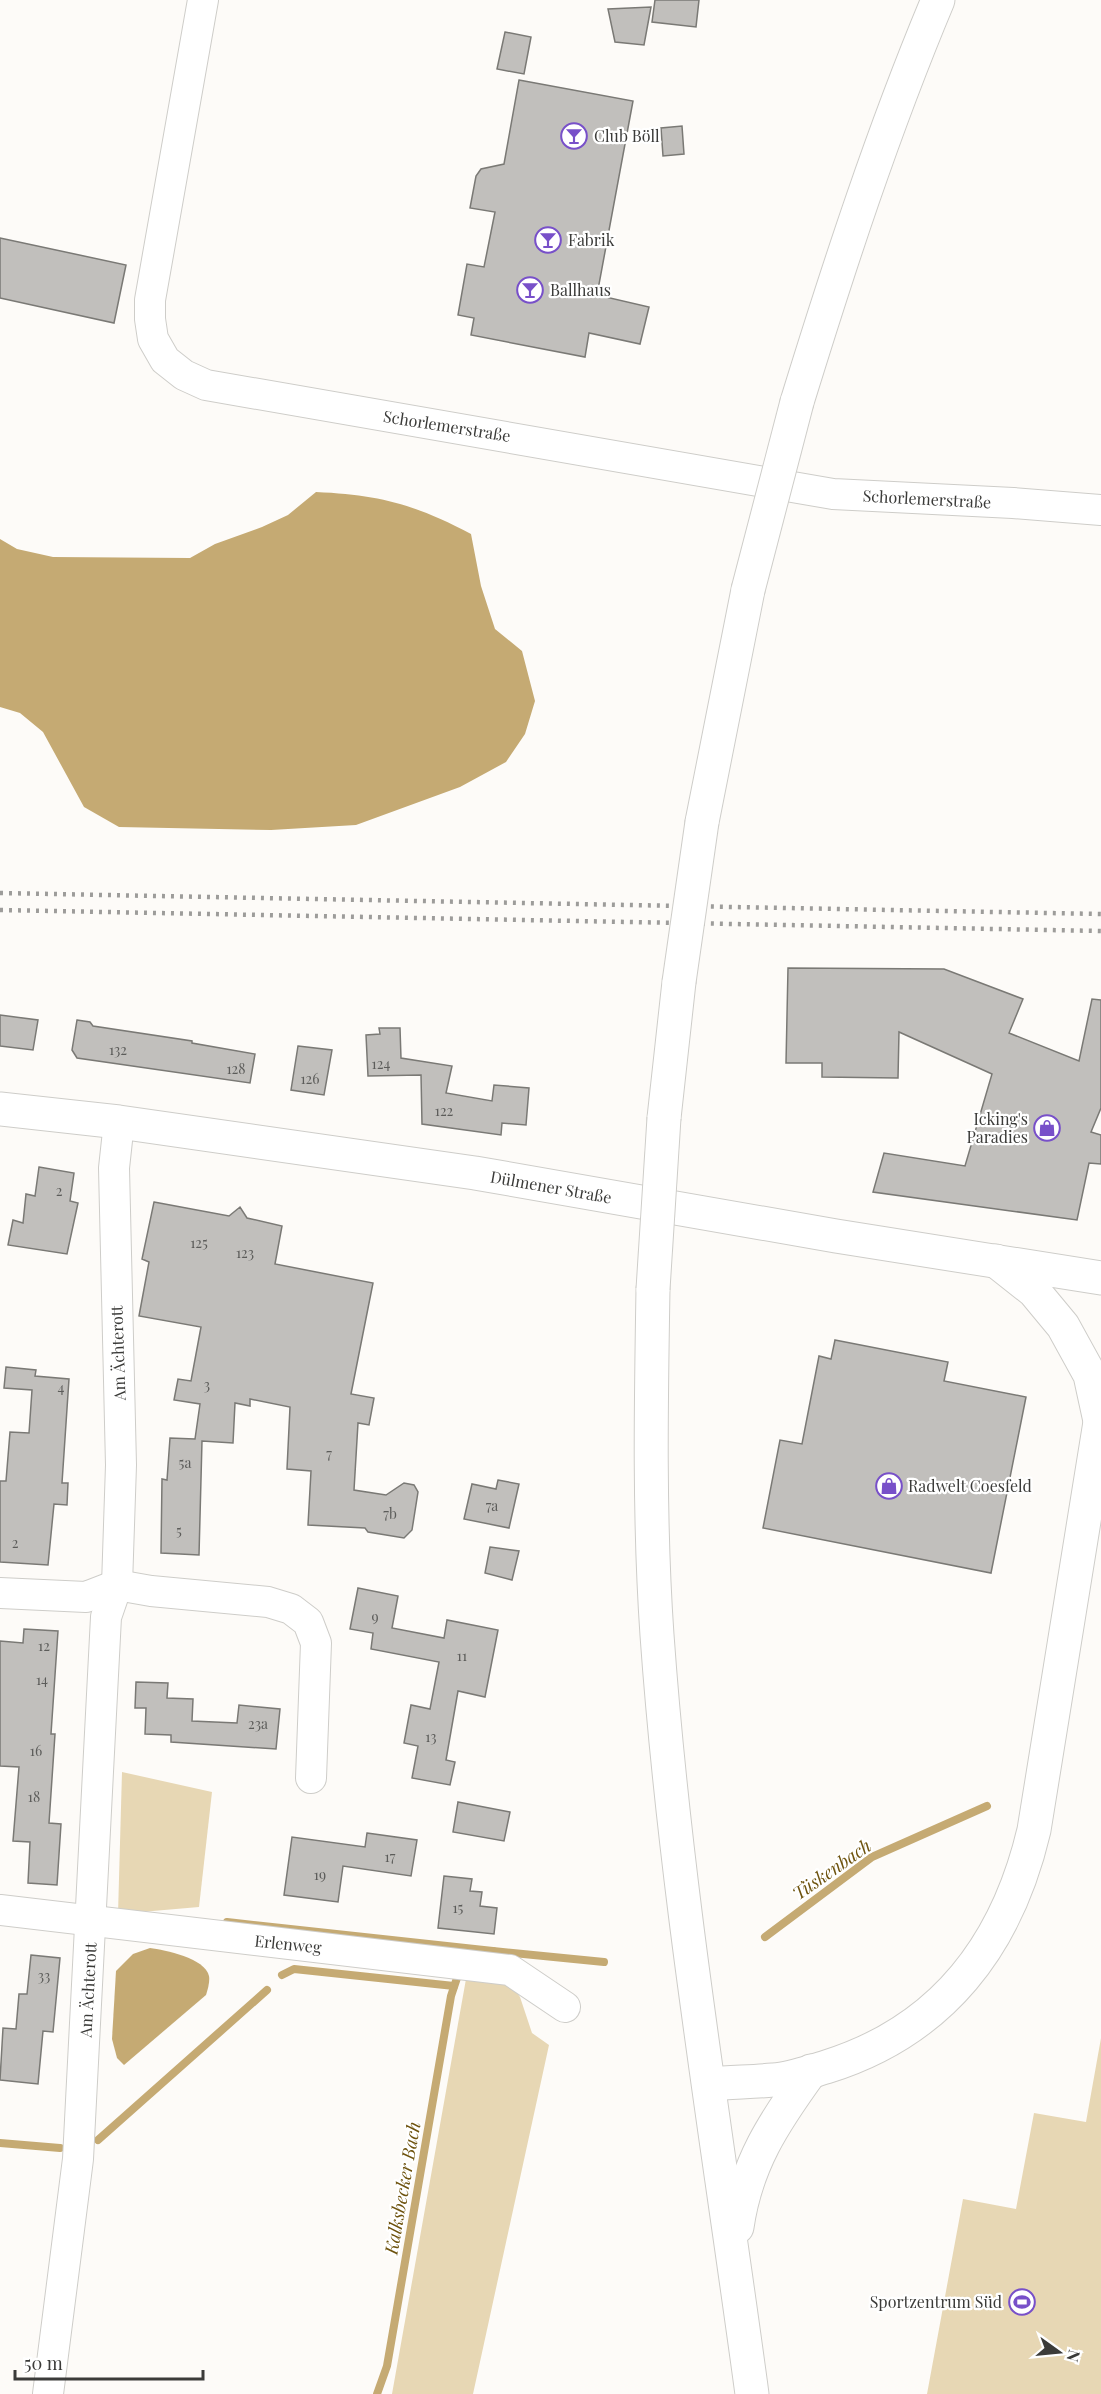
<svg xmlns="http://www.w3.org/2000/svg" width="1101" height="2394" font-family="'Playfair Display',serif">
	<style>
		.green { fill: #e7d7b4 }
		.water { fill: #c5aa73 }
		.lines { fill: none; stroke-linecap: round; stroke-linejoin: round }
		.stream { stroke: #c5aa73; stroke-width: 8 }
		.building { fill: #c1bfbc; stroke: #7a7975; stroke-width: 1.5 }
		.street-casing { stroke: #cecdc9; stroke-width: 32 }
		.secondary-casing { stroke: #cecdc9; stroke-width: 35 }
		.primary-casing { stroke: #cecdc9; stroke-width: 35 }
		.street { stroke: #fff; stroke-width: 30 }
		.secondary { stroke: #fff; stroke-width: 33 }
		.primary { stroke: #fff; stroke-width: 33 }
		.rail { stroke: #9d9c9a; stroke-width: 4.5; stroke-dasharray: 3 6; stroke-linecap: butt }
		.primary-bridge-casing { stroke: #cecdc9; stroke-width: 35; stroke-linecap: butt }
		.primary-bridge { stroke: #fff; stroke-width: 33 }
		.labels { text-anchor: middle; stroke-width: 4.5; stroke-linejoin: round; paint-order: stroke }
		.number-label { font-size: 14px; fill: #5c5c5a }
		.poi-label { font-size: 16px; fill: #3b3b39; stroke: #fff; text-anchor: start }
		.street-label { font-size: 16px; fill: #3b3b39; stroke: #fff }
		.water-label { font-size: 18px; font-style: italic; fill: #6e530e; stroke: #fff }
	</style>
	<rect width="100%" height="100%" fill="#fdfbf8"/>
	<g class="green">
		<path d="M 122,1772 L 212,1792 L 199,1907 L 118,1914 Z"/>
		<path d="M 466,1979 L 509,1982 L 520,1997 L 532,2033 L 549,2045 L 473,2394 L 392,2394 Z"/>
		<path d="M 1101,2038 L 1101,2394 L 927,2394 L 963,2199 L 1016,2209 L 1034,2113 L 1086,2122 Z"/>
	</g>
	<g class="water">
		<path d="M 316,492 C 380,495 414,504 471,534 L 481,586 L 495,629 L 522,651 L 535,701 L 525,734 L 506,762 L 460,787 L 356,825 L 271,830 L 119,827 L 84,807 L 43,732 L 20,713 L 0,707 L 0,539 L 17,549 L 53,557 L 190,558 L 215,544 L 262,527 L 288,515 Z"/>
		<path d="M 150,1948 C 165,1950 205,1958 209,1976 C 210,1981 208,1989 206,1995 L 124,2065 L 117,2058 L 112,2039 L 116,1971 L 133,1954 Z"/>
	</g>
	<g class="lines">
		<g class="stream">
			<path d="M 227,1922 L 493,1951"/>
			<path d="M 765,1937 L 872,1857 L 987,1806"/>
			<path d="M 489,1953 L 493,1951 L 604,1962"/>
			<path d="M 282,1975 L 294,1969 L 454,1986"/>
			<path d="M 98,2140 L 267,1990"/>
			<path d="M 0,2143 L 60,2148"/>
			<path d="M 377,2394 L 387,2366 L 451,1996 L 457,1978"/>
		</g>
	</g>
	<g class="building">
		<path d="M 655,0 L 699,0 L 696,27 L 652,22 Z"/>
		<path d="M 651,7 L 644,45 L 615,42 L 608,9 Z"/>
		<path d="M 505,32 L 531,37 L 524,74 L 497,69 Z"/>
		<path d="M 519,80 L 633,101 L 597,295 L 649,307 L 640,344 L 589,333 L 585,357 L 471,335 L 474,318 L 458,315 L 467,264 L 484,267 L 495,212 L 470,208 L 476,176 L 481,169 L 504,164 Z"/>
		<path d="M 682,126 L 684,154 L 663,156 L 661,128 Z"/>
		<path d="M 0,238 L 126,265 L 114,323 L 0,298 Z"/>
		<path d="M 788,968 L 944,969 L 1023,999 L 1009,1033 L 1079,1061 L 1092,999 L 1101,1000 L 1101,1108 L 1091,1132 L 1101,1135 L 1101,1164 L 1089,1163 L 1077,1220 L 873,1192 L 884,1153 L 965,1166 L 992,1074 L 899,1032 L 898,1078 L 822,1077 L 822,1063 L 786,1063 Z"/>
		<path d="M 0,1015 L 38,1020 L 33,1050 L 0,1046 Z"/>
		<path d="M 77,1020 L 90,1022 L 93,1026 L 192,1041 L 192,1043 L 255,1054 L 250,1083 L 77,1058 L 72,1050 Z"/>
		<path d="M 379,1028 L 400,1028 L 401,1058 L 452,1066 L 446,1093 L 492,1101 L 494,1085 L 529,1088 L 526,1125 L 502,1123 L 501,1135 L 422,1124 L 421,1075 L 368,1076 L 366,1035 L 380,1034 Z"/>
		<path d="M 298,1046 L 332,1050 L 324,1095 L 291,1090 Z"/>
		<path d="M 39,1167 L 74,1173 L 70,1201 L 78,1203 L 67,1254 L 8,1245 L 13,1220 L 23,1223 L 26,1194 L 35,1196 Z"/>
		<path d="M 154,1202 L 229,1216 L 240,1207 L 247,1218 L 282,1226 L 275,1264 L 373,1283 L 351,1394 L 374,1398 L 369,1425 L 358,1423 L 354,1490 L 386,1495 L 404,1483 L 414,1485 L 418,1492 L 412,1530 L 404,1538 L 368,1532 L 365,1528 L 308,1525 L 311,1471 L 287,1469 L 290,1407 L 250,1399 L 250,1406 L 235,1403 L 233,1443 L 202,1441 L 199,1555 L 161,1553 L 162,1479 L 167,1480 L 170,1438 L 195,1439 L 200,1404 L 174,1400 L 178,1379 L 191,1381 L 201,1327 L 139,1316 L 149,1262 L 142,1259 Z"/>
		<path d="M 835,1340 L 948,1362 L 944,1381 L 1026,1397 L 991,1573 L 763,1528 L 780,1440 L 802,1444 L 819,1356 L 831,1359 Z"/>
		<path d="M 6,1367 L 36,1370 L 35,1376 L 69,1379 L 62,1483 L 68,1483 L 67,1505 L 54,1504 L 48,1565 L 0,1562 L 0,1481 L 6,1481 L 10,1432 L 29,1433 L 32,1390 L 4,1388 Z"/>
		<path d="M 498,1480 L 519,1484 L 509,1528 L 464,1519 L 472,1484 L 496,1489 Z"/>
		<path d="M 490,1547 L 519,1551 L 512,1580 L 485,1573 Z"/>
		<path d="M 358,1588 L 398,1596 L 392,1628 L 444,1638 L 447,1620 L 498,1630 L 485,1697 L 458,1691 L 446,1760 L 455,1762 L 450,1785 L 412,1778 L 418,1746 L 404,1743 L 411,1705 L 430,1709 L 439,1662 L 371,1649 L 373,1633 L 350,1629 Z"/>
		<path d="M 24,1629 L 58,1631 L 51,1734 L 55,1734 L 49,1823 L 61,1824 L 57,1885 L 28,1883 L 30,1842 L 13,1841 L 19,1767 L 0,1766 L 0,1641 L 23,1643 Z"/>
		<path d="M 136,1682 L 168,1683 L 167,1698 L 193,1699 L 192,1721 L 237,1723 L 239,1705 L 280,1709 L 276,1749 L 171,1742 L 171,1735 L 145,1734 L 146,1708 L 135,1708 Z"/>
		<path d="M 458,1802 L 510,1812 L 504,1841 L 453,1832 Z"/>
		<path d="M 367,1833 L 417,1840 L 411,1876 L 343,1866 L 338,1902 L 284,1895 L 292,1837 L 365,1847 Z"/>
		<path d="M 444,1876 L 472,1879 L 470,1891 L 482,1892 L 480,1906 L 497,1908 L 494,1934 L 438,1928 Z"/>
		<path d="M 31,1955 L 60,1958 L 53,2032 L 43,2031 L 38,2084 L 0,2080 L 3,2028 L 16,2029 L 19,1994 L 27,1994 Z"/>
	</g>
	<g class="lines">
		<g class="street-casing">
			<g id="street">
				<path d="M 203,0 L 150,300 L 150,319 L 153,339 L 165,360 L 184,375 L 206,385 L 833,494 L 1013,503 L 1101,510"/>
				<path d="M 0,1593 L 86,1597 L 117,1585 L 151,1591 L 268,1602 L 291,1609 L 308,1622 L 316,1643 L 311,1778"/>
				<path d="M 0,1910 L 510,1970 L 565,2007"/>
				<path d="M 48,2394 L 78,2159 L 106,1617 L 117,1585 L 121,1465 L 114,1168 L 119,1122"/>
			</g>
		</g>
		<g class="secondary-casing">
			<path id="secondary" d="M 0,1109 L 119,1122 L 475,1173 L 836,1236 L 1101,1278"/>
		</g>
		<g class="primary-casing">
			<g id="primary">
				<path d="M 797,402 C 839,266 883,131 938,0"/>
				<path d="M 702,822 L 748,590"/>
				<path d="M 664,1118 L 679,982"/>
				<path d="M 996,1261 L 1034,1291 L 1063,1326 L 1090,1375 L 1100,1421"/>
				<path d="M 653,1289 C 651,1405 649,1520 657,1635 C 675,1888 718,2142 752,2394"/>
				<path d="M 710,2084 C 731,2082 752,2082 773,2080 C 791,2079 809,2072 826,2067 C 942,2031 1007,1945 1034,1830 L 1101,1416"/>
				<path d="M 737,2227 C 746,2164 774,2122 811,2071"/>
			</g>
		</g>
		<use href="#street" class="street"/>
		<use href="#secondary" class="secondary"/>
		<use href="#primary" class="primary"/>
		<g class="rail">
			<path d="M 0,893 L 1101,914"/>
			<path d="M 0,910 L 1101,931"/>
		</g>
		<g class="primary-bridge-casing">
			<g id="primary-bridge">
				<path d="M 748,590 L 797,402"/>
				<path d="M 679,982 L 702,822"/>
				<path d="M 653,1289 L 664,1118"/>
			</g>
		</g>
		<use href="#primary-bridge" class="primary-bridge"/>
	</g>
	<defs>
		<g id="bar-ring" transform="scale(1.35)"><circle r="9.5" fill="#fff" stroke="#7850c9" stroke-width="1.5"/><path d="M-6-5H6L.8 .8V4.5H3.5V6h-7V4.5H-.8V.8Z" fill="#7850c9"/></g>
		<g id="shop-ring" transform="scale(1.35)"><circle r="9.5" fill="#fff" stroke="#7850c9" stroke-width="1.5"/><path d="M-5-2.5h2.3a2.7 3.5 0 0 1 5.4 0H5L5.5 6h-11ZM-1.5-2.5h3a1.5 2.3 0 0 0-3 0Z" fill="#7850c9"/></g>
		<g id="stadium-ring" transform="scale(1.35)"><circle r="9.5" fill="#fff" stroke="#7850c9" stroke-width="1.5"/><path d="M0-5a6.5 5 0 1 0 0 10a6.5 5 0 1 0 0-10ZM-3.5-1.8h7v3.6h-7Z" fill="#7850c9"/></g>
	</defs>
	<g fill-rule="evenodd">
		<use href="#bar-ring" x="574" y="136"/>
		<use href="#bar-ring" x="548" y="240"/>
		<use href="#bar-ring" x="530" y="290"/>
		<use href="#shop-ring" x="1047" y="1128"/>
		<use href="#shop-ring" x="889" y="1486"/>
		<use href="#stadium-ring" x="1022" y="2302"/>
	</g>
	<g class="labels">
		<g class="number-label">
			<text x="118" y="1055">132</text>
			<text x="381" y="1069">124</text>
			<text x="236" y="1074">128</text>
			<text x="310" y="1084">126</text>
			<text x="444" y="1116">122</text>
			<text x="59" y="1196">2</text>
			<text x="199" y="1248">125</text>
			<text x="245" y="1258">123</text>
			<text x="207" y="1390">3</text>
			<text x="61" y="1393">4</text>
			<text x="329" y="1459">7</text>
			<text x="185" y="1468">5a</text>
			<text x="492" y="1511">7a</text>
			<text x="390" y="1519">7b</text>
			<text x="179" y="1536">5</text>
			<text x="15" y="1548">2</text>
			<text x="375" y="1622">9</text>
			<text x="44" y="1651">12</text>
			<text x="462" y="1661">11</text>
			<text x="42" y="1685">14</text>
			<text x="258" y="1729">23a</text>
			<text x="431" y="1742">13</text>
			<text x="36" y="1756">16</text>
			<text x="34" y="1802">18</text>
			<text x="390" y="1862">17</text>
			<text x="320" y="1880">19</text>
			<text x="458" y="1913">15</text>
			<text x="44" y="1981">33</text>
		</g>
		<g class="poi-label">
			<text x="594" y="142">Club Böll</text>
			<text x="568" y="246">Fabrik</text>
			<text x="550" y="296">Ballhaus</text>
			<text x="1028" y="1125" text-anchor="end">Icking's<tspan x="1028" dy="18">Paradies</tspan></text>
			<text x="908" y="1492">Radwelt Coesfeld</text>
			<text x="1002" y="2308" text-anchor="end">Sportzentrum Süd</text>
		</g>
		<g class="street-label">
			<text transform="translate(447 426) rotate(9)" y="6">Schorlemerstraße</text>
			<text transform="translate(927 499) rotate(3)" y="6">Schorlemerstraße</text>
			<text transform="translate(551 1187) rotate(10)" y="6">Dülmener Straße</text>
			<text transform="translate(118 1353) rotate(-92)" y="6">Am Ächterott</text>
			<text transform="translate(288 1944) rotate(6)" y="6">Erlenweg</text>
			<text transform="translate(88 1990) rotate(-87)" y="6">Am Ächterott</text>
		</g>
		<g class="water-label">
			<text transform="translate(832 1870) rotate(-35)" y="6">Tüskenbach</text>
			<text transform="translate(403 2188) rotate(-80)" y="6">Kalksbecker Bach</text>
		</g>
	</g>
	<g transform="translate(1059 2352) rotate(105)" stroke="#ffffff" stroke-width="4.5" paint-order="stroke">
	<path d="M0-4.5L10 22L0 15L-10 22Z" fill="#3b3b39"/>
	<text y="-9" font-size="16" font-weight="bold" text-anchor="middle" fill="#3b3b39">N</text>
	</g>
	<path d="M15 2370v9h188v-9" fill="none" stroke="#3b3b39" stroke-width="3"/>
	<text x="24" y="2370" font-size="18" fill="#3b3b39" stroke="#ffffff" stroke-width="4.5" paint-order="stroke">50 m</text>
</svg>
